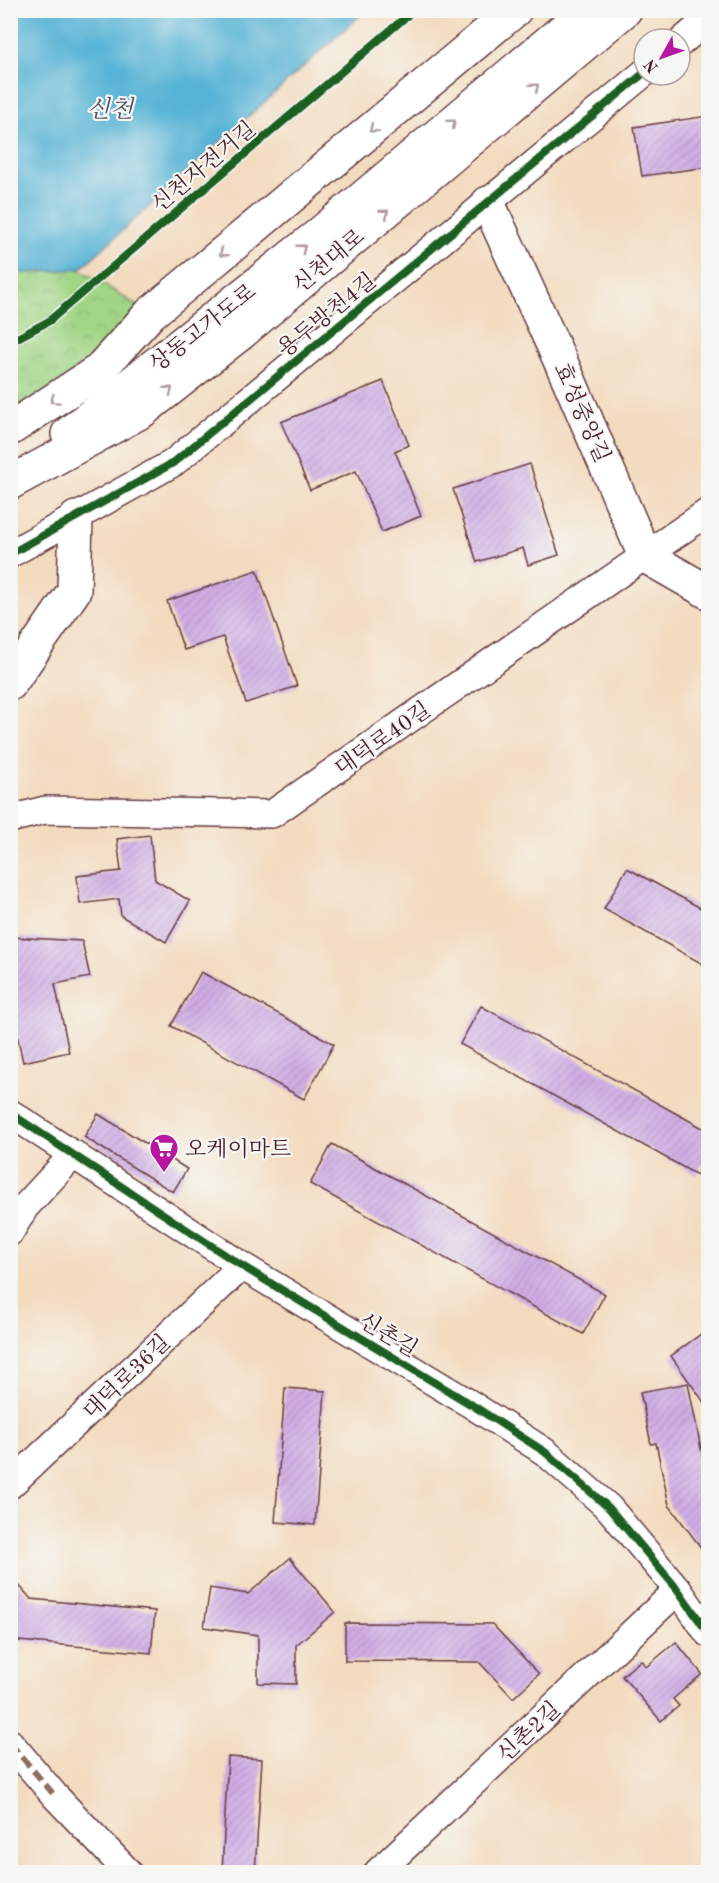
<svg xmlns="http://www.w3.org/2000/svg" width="719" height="1883" font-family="'Old Standard TT','Noto Serif KR',serif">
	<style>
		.park { fill: url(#park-crowns); stroke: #757a58; stroke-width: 1.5 }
		.water { fill: #57b3d5; stroke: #506980; stroke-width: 1.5 }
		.building { fill: url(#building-hatch) }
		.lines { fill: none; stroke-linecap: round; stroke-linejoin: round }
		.street-casing { stroke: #633b41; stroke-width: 30 }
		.secondary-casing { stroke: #633b41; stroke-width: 36 }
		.highway-casing { stroke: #633b41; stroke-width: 36 }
		.street { stroke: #fff; stroke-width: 27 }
		.secondary { stroke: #fff; stroke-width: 33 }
		.highway { stroke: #fff; stroke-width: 33 }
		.quiet { stroke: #8d6e63; stroke-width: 6; stroke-dasharray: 12 6; stroke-linecap: butt }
		.cycleway-casing { stroke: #f6f6f2; stroke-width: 11 }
		.cycleway { stroke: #1b5e20; stroke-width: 8 }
		.oneway { stroke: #ae9aa0 }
		.labels { text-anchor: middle; stroke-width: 4.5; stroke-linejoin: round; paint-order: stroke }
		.street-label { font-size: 22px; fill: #4a1f2b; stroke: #f6f6f2 }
		.poi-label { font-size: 22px; fill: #4a1f2b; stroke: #f6f6f2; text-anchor: start }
		.water-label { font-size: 24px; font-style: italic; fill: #4f5366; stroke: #f6f6f2 }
	</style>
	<defs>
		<pattern id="park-crowns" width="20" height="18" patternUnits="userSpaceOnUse" patternTransform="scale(1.5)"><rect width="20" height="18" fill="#a0d586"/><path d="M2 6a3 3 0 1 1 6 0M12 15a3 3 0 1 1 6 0" fill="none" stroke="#8bb674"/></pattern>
		<pattern id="building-hatch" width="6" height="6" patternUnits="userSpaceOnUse" patternTransform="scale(1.5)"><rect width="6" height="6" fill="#d0ade5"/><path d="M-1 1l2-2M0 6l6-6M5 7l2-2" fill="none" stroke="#b494c5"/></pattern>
	</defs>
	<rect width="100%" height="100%" fill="#f6f6f2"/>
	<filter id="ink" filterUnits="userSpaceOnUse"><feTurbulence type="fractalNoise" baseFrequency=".0167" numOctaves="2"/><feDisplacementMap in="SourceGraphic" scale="12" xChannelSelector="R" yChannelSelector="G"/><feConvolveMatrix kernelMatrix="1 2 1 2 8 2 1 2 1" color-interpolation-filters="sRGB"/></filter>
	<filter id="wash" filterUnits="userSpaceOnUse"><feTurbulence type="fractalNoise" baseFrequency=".008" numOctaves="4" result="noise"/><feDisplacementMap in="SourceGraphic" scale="24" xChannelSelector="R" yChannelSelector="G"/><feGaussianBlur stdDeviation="1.35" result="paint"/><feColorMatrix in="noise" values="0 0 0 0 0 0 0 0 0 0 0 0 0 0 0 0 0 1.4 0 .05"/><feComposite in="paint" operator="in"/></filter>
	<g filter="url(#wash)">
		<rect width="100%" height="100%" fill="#f3dbbf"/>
		<path class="park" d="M 80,269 L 150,314 L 11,418 L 11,274 Z"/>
		<path class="water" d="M 11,10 L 365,10 L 365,11 L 80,269 L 11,274 Z"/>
		<g id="blocks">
			<g class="building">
				<path d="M 708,116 L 708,167 L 642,176 L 634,127 Z"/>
				<path d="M 383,381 L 409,445 L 395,451 L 421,516 L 382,532 L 356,471 L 310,490 L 281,422 Z"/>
				<path d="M 530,464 L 559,555 L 528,565 L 523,548 L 477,562 L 453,489 Z"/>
				<path d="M 257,570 L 297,686 L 246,703 L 223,637 L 184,650 L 167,601 Z"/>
				<path d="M 150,835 L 155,880 L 190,901 L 166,942 L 121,916 L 119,899 L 80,904 L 77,876 L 121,871 L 117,839 Z"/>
				<path d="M 627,868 L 708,912 L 708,967 L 604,909 Z"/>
				<path d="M 10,937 L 82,941 L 90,977 L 55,984 L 69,1052 L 23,1062 L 10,1003 Z"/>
				<path d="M 201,972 L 334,1044 L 304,1099 L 171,1026 Z"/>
				<path d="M 481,1006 L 708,1131 L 708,1154 L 697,1175 L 460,1044 Z"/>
				<path d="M 98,1114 L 187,1169 L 173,1192 L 84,1137 Z"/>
				<path d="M 332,1144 L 605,1294 L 583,1334 L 310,1184 Z"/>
				<path d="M 708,1329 L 708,1408 L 671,1356 Z"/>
				<path d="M 688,1383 L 708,1484 L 708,1557 L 669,1505 L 656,1443 L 651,1444 L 640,1392 Z"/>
				<path d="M 285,1388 L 325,1391 L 315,1525 L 275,1522 Z"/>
				<path d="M 290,1558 L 335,1612 L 296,1645 L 296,1684 L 258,1683 L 258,1635 L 204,1627 L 210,1588 L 248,1594 Z"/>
				<path d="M 10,1575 L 31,1599 L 155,1611 L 151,1653 L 19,1641 L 10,1631 Z"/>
				<path d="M 345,1623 L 492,1624 L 539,1674 L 513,1698 L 479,1662 L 345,1661 Z"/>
				<path d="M 676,1642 L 702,1674 L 673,1699 L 679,1706 L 661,1721 L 622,1676 L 641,1660 L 646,1667 Z"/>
				<path d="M 228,1757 L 262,1759 L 255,1872 L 222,1872 Z"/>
			</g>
		</g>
	</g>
	<g filter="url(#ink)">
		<use href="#blocks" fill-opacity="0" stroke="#633b41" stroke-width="1.5"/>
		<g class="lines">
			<g class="street-casing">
				<g id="street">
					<path d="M 680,43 L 708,19"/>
					<path d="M 10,554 L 173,463 L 644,73"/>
					<path d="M 10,819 L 45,810 L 272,814 L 708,512"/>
					<path d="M 10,1113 L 242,1266 L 472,1405 L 545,1452 L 609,1508 L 678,1590 L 708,1633"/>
					<path d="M 10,1232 L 25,1207 L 74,1154"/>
					<path d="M 10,1485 L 242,1266"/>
					<path d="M 10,1743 L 55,1796 L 128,1872"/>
					<path d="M 378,1872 L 678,1590"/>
				</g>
			</g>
			<g class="secondary-casing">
				<g id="secondary">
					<path d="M 488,203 L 569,380 L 645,556 L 708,592"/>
					<path d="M 10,684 L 74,591 L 76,518"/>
				</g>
			</g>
			<g class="highway-casing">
				<g id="highway">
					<path d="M 10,429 L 98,371 L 150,314 L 515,10"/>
					<path d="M 68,434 L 316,237 L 587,10"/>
					<path d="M 10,483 L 142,411 L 241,333 L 625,10"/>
				</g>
			</g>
			<use href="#street" class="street"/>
			<use href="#secondary" class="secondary"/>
			<use href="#highway" class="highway"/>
			<path class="quiet" d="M 10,1743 L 55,1796"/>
			<g class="cycleway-casing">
				<g id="cycleway">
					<path d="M 10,342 L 49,321 L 414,10"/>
					<path d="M 10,554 L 173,463 L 644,73"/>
					<path d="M 10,1113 L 242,1266 L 472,1405 L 545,1452 L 609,1508 L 678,1590 L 708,1633"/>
				</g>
			</g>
			<use href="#cycleway" class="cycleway"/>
		</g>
		<defs><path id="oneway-chevron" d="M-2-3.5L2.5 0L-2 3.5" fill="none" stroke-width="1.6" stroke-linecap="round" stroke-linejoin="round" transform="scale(1.5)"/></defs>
		<g class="oneway">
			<use href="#oneway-chevron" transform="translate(535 87) rotate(-40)"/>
			<use href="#oneway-chevron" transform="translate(452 123) rotate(-40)"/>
			<use href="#oneway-chevron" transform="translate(373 129) rotate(140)"/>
			<use href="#oneway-chevron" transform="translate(385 213) rotate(-40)"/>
			<use href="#oneway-chevron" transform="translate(302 248) rotate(-38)"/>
			<use href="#oneway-chevron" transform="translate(223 253) rotate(140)"/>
			<use href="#oneway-chevron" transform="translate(169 390) rotate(-38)"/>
			<use href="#oneway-chevron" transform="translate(54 400) rotate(146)"/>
		</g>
	</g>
	<defs>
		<g id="supermarket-pin" transform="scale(1.5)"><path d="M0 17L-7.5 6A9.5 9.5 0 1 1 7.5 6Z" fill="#b5179e" stroke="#f6f6f2"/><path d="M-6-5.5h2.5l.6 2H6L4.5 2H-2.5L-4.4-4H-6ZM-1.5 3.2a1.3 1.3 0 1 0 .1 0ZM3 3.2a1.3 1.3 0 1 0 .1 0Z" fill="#fff"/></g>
	</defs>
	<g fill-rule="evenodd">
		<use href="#supermarket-pin" x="164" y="1148"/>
	</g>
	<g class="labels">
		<g class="street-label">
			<text transform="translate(203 166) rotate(-40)" y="8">신천자전거길</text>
			<text transform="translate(328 260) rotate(-40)" y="8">신천대로</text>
			<text transform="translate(326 314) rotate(-39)" y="8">용두방천4길</text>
			<text transform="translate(202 327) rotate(-38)" y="8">상동고가도로</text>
			<text transform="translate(583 412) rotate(66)" y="8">효성중앙길</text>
			<text transform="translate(382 738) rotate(-35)" y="8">대덕로40길</text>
			<text transform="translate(389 1334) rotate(31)" y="8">신촌길</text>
			<text transform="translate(126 1376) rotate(-44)" y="8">대덕로36길</text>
			<text transform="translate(528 1731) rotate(-43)" y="8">신촌2길</text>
		</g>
		<g class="poi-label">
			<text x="185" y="1156">오케이마트</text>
		</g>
		<g class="water-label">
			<text x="110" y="117">신천</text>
		</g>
	</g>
	<rect width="719" height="1883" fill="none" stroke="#f6f6f2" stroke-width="36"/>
	<g transform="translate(662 57) rotate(230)"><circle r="28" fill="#f6f6f2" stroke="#b1a0a2" stroke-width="1.5"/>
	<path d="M0-4.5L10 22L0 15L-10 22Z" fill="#b5179e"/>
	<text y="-9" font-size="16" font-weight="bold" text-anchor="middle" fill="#4a1f2b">N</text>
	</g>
</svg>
